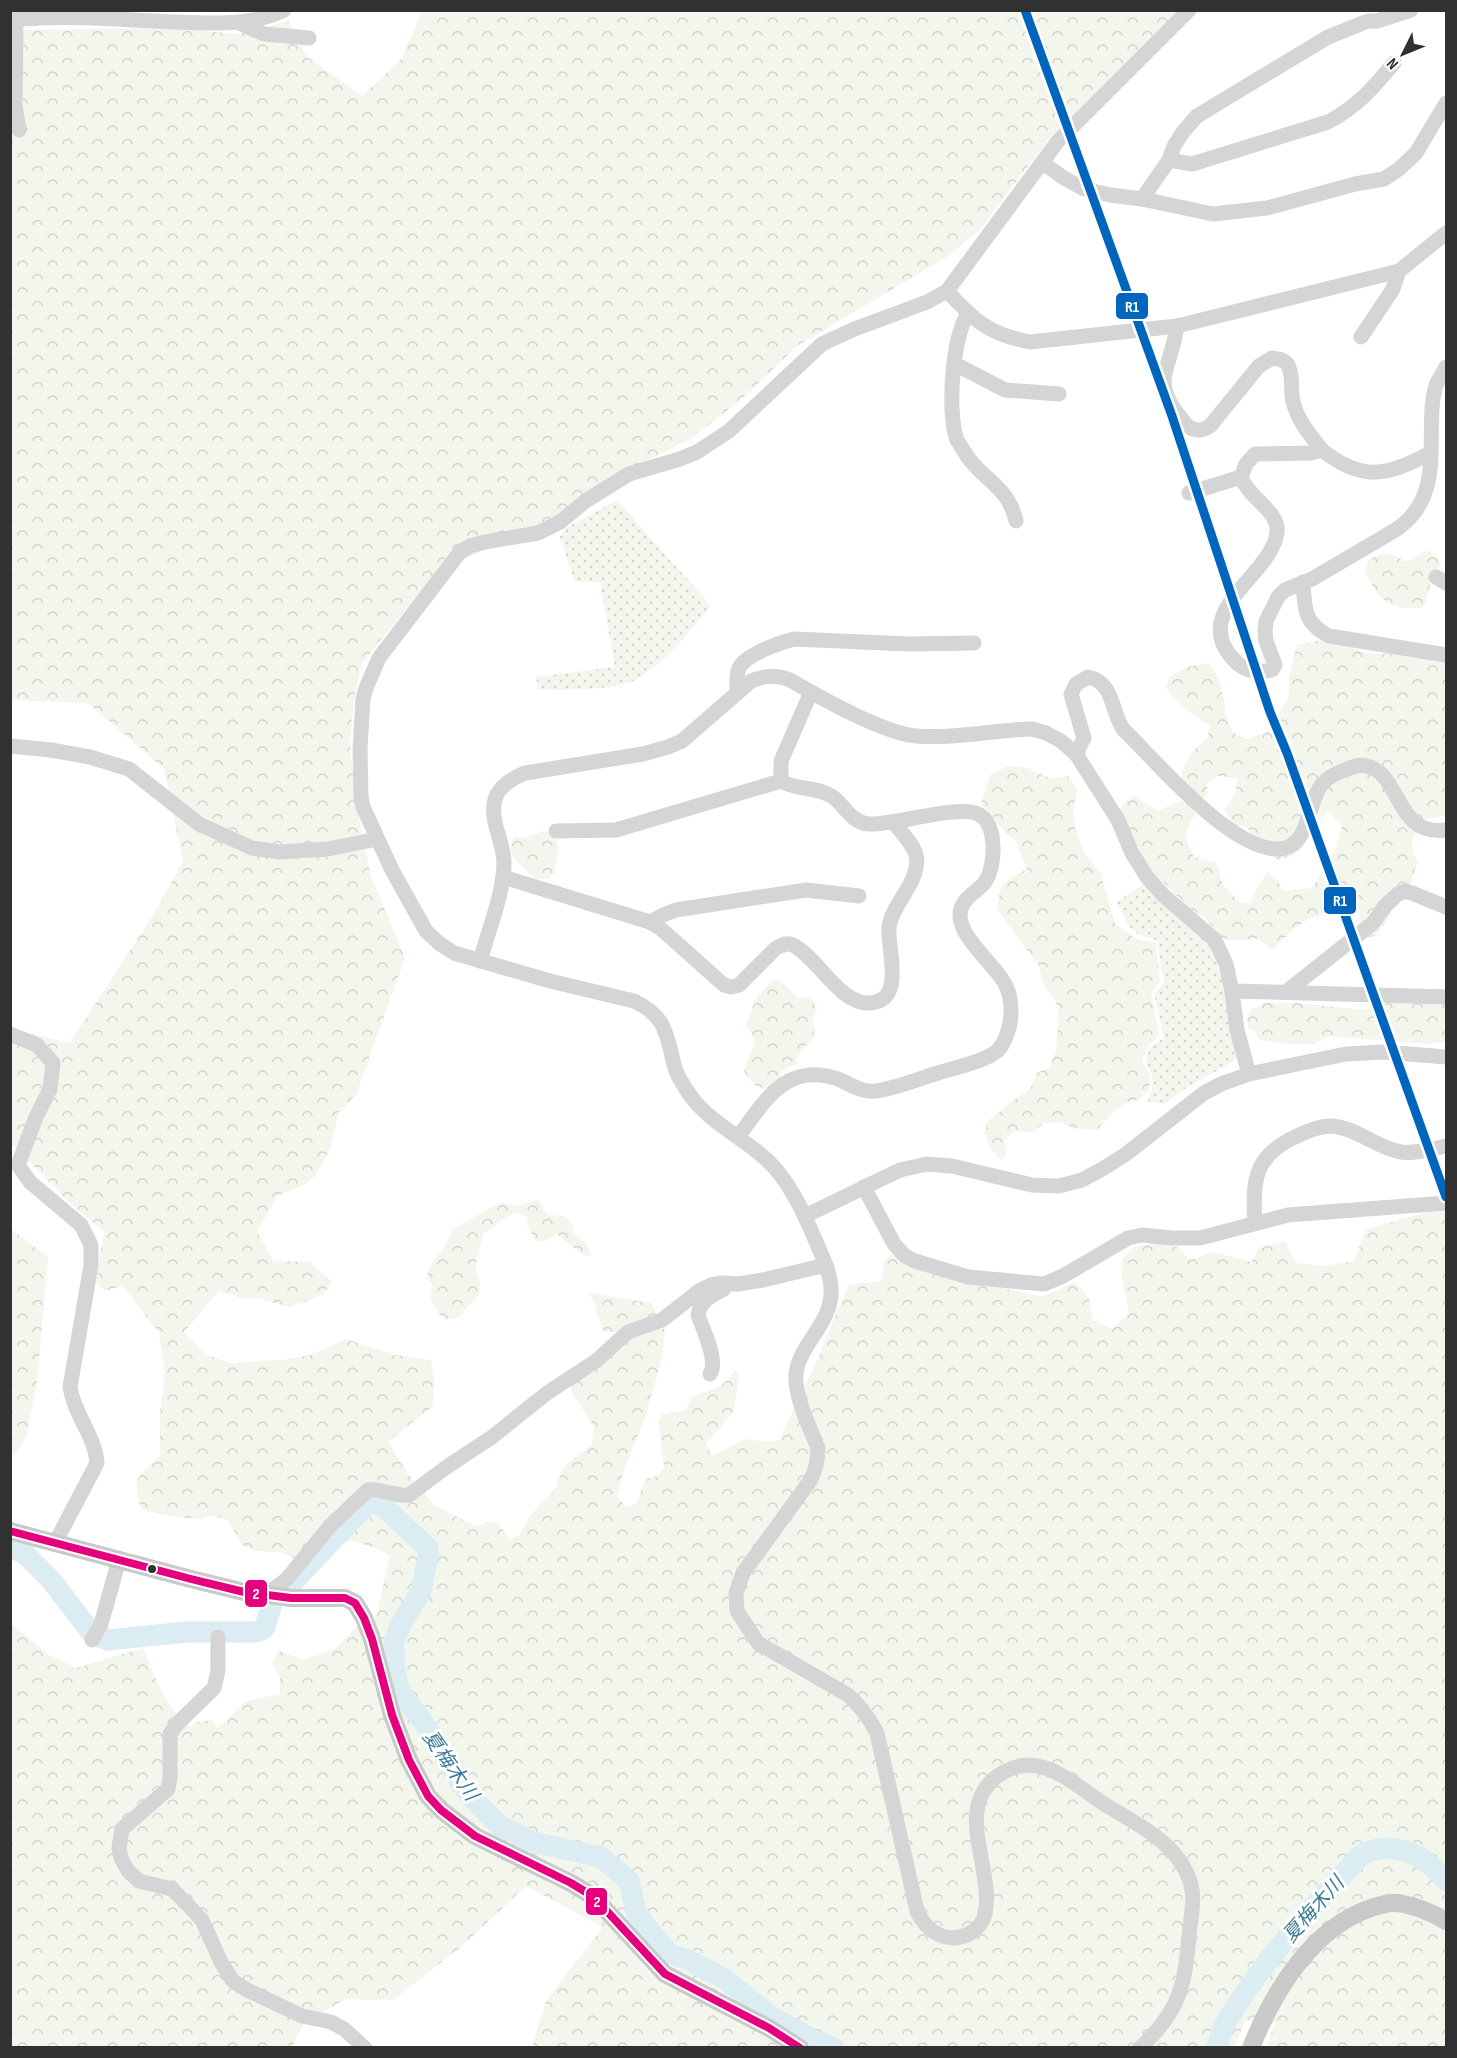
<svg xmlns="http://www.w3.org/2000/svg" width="1457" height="2058" font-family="'Sofia Sans Condensed','Noto Sans JP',sans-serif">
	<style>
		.grass { fill: url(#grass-dots) }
		.forest { fill: url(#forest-crowns) }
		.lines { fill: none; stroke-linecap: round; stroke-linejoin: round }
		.river { stroke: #dbecf3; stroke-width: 21 }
		.minor { stroke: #d5d5d5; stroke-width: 15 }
		.major { stroke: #c9c9c9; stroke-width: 18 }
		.bus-1-casing { stroke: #fff; stroke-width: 12 }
		.bus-1 { stroke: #e5007d; stroke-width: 8 }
		.rail-1-casing { stroke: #fff; stroke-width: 14 }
		.rail-1 { stroke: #0065bd; stroke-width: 9 }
		.bus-dot { fill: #313131; stroke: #fff; stroke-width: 2 }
		.labels { text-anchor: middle; stroke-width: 6; stroke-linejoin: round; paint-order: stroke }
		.water-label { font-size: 20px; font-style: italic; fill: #3c7d96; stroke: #fff }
		.line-badge { stroke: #fff; stroke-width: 2 }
		.badge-label { font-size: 16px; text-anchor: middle; font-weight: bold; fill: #fff }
	</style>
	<defs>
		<pattern id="grass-dots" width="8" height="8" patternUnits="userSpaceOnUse" patternTransform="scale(1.5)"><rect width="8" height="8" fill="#f3f6ed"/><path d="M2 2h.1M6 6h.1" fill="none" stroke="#d1d3cc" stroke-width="1.8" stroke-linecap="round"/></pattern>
		<pattern id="forest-crowns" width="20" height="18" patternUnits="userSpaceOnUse" patternTransform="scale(1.5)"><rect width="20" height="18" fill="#f3f6ed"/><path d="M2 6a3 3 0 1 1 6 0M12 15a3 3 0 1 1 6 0" fill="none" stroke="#d1d3cc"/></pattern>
	</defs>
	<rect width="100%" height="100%" fill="#fff"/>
	<g class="grass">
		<path d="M 617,500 L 711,606 C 688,633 667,662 635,680 C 615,691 563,689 538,690 L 536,677 L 615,667 L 600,582 L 575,582 L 560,537 L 564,529 Z"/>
		<path d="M 1144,884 L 1211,944 L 1224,986 L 1239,1056 L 1234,1061 L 1186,1088 L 1164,1104 L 1147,1101 C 1156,1087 1153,1075 1146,1061 L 1150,1047 L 1164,1038 L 1154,994 L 1164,983 L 1157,940 C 1128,933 1130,927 1117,902 Z"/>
	</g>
	<g class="forest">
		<path d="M 422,11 L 1178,11 L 1152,42 L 1052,135 L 981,228 L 950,255 L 797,346 L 743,398 L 692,438 L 619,475 L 544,526 L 466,558 L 415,598 L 362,663 L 354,699 L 350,745 L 356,804 L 371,876 L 405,958 L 356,1095 L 339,1112 L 329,1151 L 316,1175 L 304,1185 L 277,1196 L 257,1232 L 274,1261 L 310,1262 L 332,1282 L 323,1295 L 289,1307 L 257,1298 L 244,1299 L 219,1291 L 184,1332 L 205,1354 L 230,1363 L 282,1360 L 311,1355 L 346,1339 L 395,1355 L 431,1360 L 434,1378 L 433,1406 L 388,1442 L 409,1475 L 434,1505 L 477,1527 L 487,1521 L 498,1523 L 510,1539 L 519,1536 L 530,1516 L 555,1489 L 564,1466 L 592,1445 L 594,1427 L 571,1391 L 572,1382 L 625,1346 L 619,1332 L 604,1332 L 590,1293 L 651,1303 L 665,1331 L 661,1360 L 645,1419 L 625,1466 L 617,1495 L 626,1508 L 637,1503 L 645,1479 L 657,1476 L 664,1467 L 658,1422 L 662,1414 L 686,1410 L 692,1396 L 720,1387 L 736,1370 L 739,1377 L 734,1411 L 706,1444 L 712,1456 L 745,1439 L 769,1442 L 779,1440 L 819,1356 L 848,1285 L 882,1281 L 884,1261 L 892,1254 L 908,1265 L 956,1282 L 981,1283 L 1042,1297 L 1075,1282 L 1089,1298 L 1092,1319 L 1112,1329 L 1129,1313 L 1122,1278 L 1122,1259 C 1138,1238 1156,1244 1178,1247 L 1189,1260 L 1212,1252 L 1251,1262 L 1259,1248 L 1285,1241 L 1296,1263 L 1325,1266 L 1354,1261 L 1366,1229 L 1432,1211 L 1446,1209 L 1446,2047 L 1266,2047 L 1275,2023 L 1245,2020 L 1235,2048 L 532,2047 L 546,2001 L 603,1927 L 526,1886 L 461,1947 L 393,2000 L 347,1999 L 305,2021 L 292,2047 L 11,2047 L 11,1624 L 12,1624 L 49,1655 L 76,1668 L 143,1648 L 156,1680 L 171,1707 L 191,1728 L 197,1722 L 212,1720 L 218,1728 L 245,1702 L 280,1694 L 280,1678 L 272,1662 L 280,1651 L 303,1660 L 335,1649 L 356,1627 L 375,1620 L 390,1556 L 373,1547 L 352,1541 L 307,1549 L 297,1559 L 280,1552 L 255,1551 L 242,1545 L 228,1520 L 213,1515 L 200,1519 L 167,1516 L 141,1509 C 131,1476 139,1476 160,1456 L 160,1412 L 165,1374 L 159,1333 L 123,1286 L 105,1291 L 96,1282 L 104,1232 L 68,1201 L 11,1143 L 11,1029 L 70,1043 L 153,915 L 183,862 L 164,769 L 88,703 L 11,700 L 11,30 L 172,28 L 237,34 L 289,21 L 306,56 L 362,96 L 402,58 Z"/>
		<path d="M 1427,550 L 1437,556 L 1441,565 C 1428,578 1431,593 1423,607 C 1391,612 1377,600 1365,571 L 1369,560 C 1386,550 1390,553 1407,562 Z"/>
		<path d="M 1317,641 L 1335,642 L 1370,654 L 1407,653 L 1446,663 L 1446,815 L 1422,820 C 1414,836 1406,845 1418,861 L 1406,897 L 1393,903 L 1391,914 L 1376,936 L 1368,937 L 1360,927 L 1359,909 L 1352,901 L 1332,906 L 1322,915 L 1310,918 L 1295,928 L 1272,950 L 1258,939 L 1231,940 L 1222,938 L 1206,919 L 1189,908 L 1148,867 L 1120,809 L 1126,801 L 1136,795 L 1143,802 L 1158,811 L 1180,801 L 1190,804 L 1196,814 C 1182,831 1185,840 1194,857 L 1216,862 L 1223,885 L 1240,903 L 1251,903 L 1256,889 L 1268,872 L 1277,880 L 1283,891 L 1312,888 L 1336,849 L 1342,826 L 1328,812 L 1316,822 L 1303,847 L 1292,856 L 1277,860 L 1245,826 L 1234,826 L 1224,811 L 1234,796 L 1238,778 L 1217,776 L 1207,783 L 1207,794 L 1201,800 C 1196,794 1187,788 1184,782 C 1176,766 1198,746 1208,737 L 1210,725 C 1192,716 1178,703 1166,688 L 1169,677 L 1187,667 L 1210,663 L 1217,675 L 1226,707 L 1224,712 L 1233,733 L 1246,739 L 1267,732 L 1287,701 L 1289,693 L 1289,676 L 1297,645 Z"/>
		<path d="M 1008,766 L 1027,768 L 1052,779 L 1068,776 L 1077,790 L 1073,813 L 1075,828 L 1085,854 L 1100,872 L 1115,923 L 1137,940 L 1156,942 L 1160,982 L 1151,993 L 1160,1036 L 1148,1046 L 1142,1061 L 1150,1075 L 1149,1090 L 1138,1100 L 1127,1102 L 1114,1111 L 1097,1130 L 1073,1128 L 1061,1123 L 1044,1123 L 1033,1132 L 1014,1131 L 1004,1141 L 1007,1152 L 1002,1161 L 990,1148 L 985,1133 L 987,1122 L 1015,1099 L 1030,1090 L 1037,1073 L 1049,1068 L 1056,1052 L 1059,1007 L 1043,983 L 1039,966 L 997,909 C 1001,880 1002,883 1027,869 L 1016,842 L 1002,829 L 989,812 L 981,804 L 990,775 Z"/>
		<path d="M 545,831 C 550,834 555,835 557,841 C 560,850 555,871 550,879 L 535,879 C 525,868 500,853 515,837 L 521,838 Z"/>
		<path d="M 776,979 L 784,984 L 799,999 L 810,996 L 817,1008 L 812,1020 L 815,1029 L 813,1038 L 796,1057 L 797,1064 L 786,1068 L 781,1072 L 781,1077 L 772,1086 L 764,1089 L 755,1085 L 744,1072 C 747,1052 765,1045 745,1026 C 750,1018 751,1010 755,1001 C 757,996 771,981 776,979 Z"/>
		<path d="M 1394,1001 L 1446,1003 L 1446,1042 L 1425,1044 L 1331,1036 L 1313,1044 L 1289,1044 L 1259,1040 L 1254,1030 L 1248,1028 L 1247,1020 L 1251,1010 L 1266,1003 L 1297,1003 L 1367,1010 Z"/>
		<path d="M 538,1200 L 548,1215 L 565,1216 L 572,1224 L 574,1234 L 585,1242 L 592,1256 L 581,1254 L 557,1234 L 544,1241 L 536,1241 L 528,1227 L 526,1216 L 518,1212 L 506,1217 L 484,1233 L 475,1268 L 480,1284 L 479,1294 L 459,1317 L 445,1320 L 439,1314 L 430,1299 L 432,1284 L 427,1277 C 430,1256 447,1253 452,1230 L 499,1203 C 506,1202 511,1206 518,1205 C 525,1204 531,1201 538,1200 Z"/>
		<path d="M 11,1229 L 48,1257 L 37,1383 L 26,1437 L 14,1456 L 10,1455 Z"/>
	</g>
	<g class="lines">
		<g class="river">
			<path d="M 10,1546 L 26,1555 L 51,1580 L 91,1632 L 107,1640 L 187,1632 L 256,1632 L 264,1629 L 272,1604"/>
			<path d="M 293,1582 L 366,1505 L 373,1503 L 384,1507 L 428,1548 L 428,1557 L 421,1591 L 400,1626 L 394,1642 L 394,1666 L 398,1685 L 404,1698 L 422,1720 L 468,1794 L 500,1826 L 533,1842 L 601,1857 L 629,1881 L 637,1915 L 669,1954 L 687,1959 L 725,1979 L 770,2016 L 814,2040 L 834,2048"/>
			<path d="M 1217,2048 C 1221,2026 1235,2008 1247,1990 C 1280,1942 1320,1899 1360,1856 C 1379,1843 1407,1848 1425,1861 C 1433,1866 1440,1874 1446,1881"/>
		</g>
		<g class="minor">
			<path d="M 10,20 C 65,14 121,20 176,22 C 213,23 249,27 284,10"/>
			<path d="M 16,20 L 15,105 L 19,130"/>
			<path d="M 239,23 L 264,34 L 309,38"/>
			<path d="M 1169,160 L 1192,164 L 1328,122 C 1358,106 1373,88 1394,63"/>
			<path d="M 1043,163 L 1064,178 L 1084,189 L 1110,195 L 1142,199 L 1213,214 L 1267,208 L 1355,184 L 1384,179 L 1399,169 L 1416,153 L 1446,103"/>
			<path d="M 1142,199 L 1169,160 L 1174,146 L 1183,132 L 1197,116 L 1328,37 L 1368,21 L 1377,21 L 1411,10"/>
			<path d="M 947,291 C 975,321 988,334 1030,342 L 1177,326 L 1399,271"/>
			<path d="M 968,314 C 952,337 947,414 957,440 C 960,445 964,451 967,456 C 985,482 1008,486 1016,521"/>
			<path d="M 1177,326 C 1170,374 1148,380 1185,423 C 1192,432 1201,432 1210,426 L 1259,366 L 1272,358 C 1278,359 1284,359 1288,365 C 1294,376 1290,391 1293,402 C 1298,421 1310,435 1322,450"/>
			<path d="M 1361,337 L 1393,289 L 1399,271 L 1446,233"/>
			<path d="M 955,364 L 1005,390 L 1059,394"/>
			<path d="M 1241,477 C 1249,499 1280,511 1277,533 C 1271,576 1188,611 1234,660 C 1244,671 1258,673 1272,670 L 1275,665 L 1266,641 L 1265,630 L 1266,621 L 1278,597 L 1285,590 L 1312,579 L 1397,529 C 1443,497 1427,446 1433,398 L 1436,385 L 1446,367"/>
			<path d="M 1189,493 L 1241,477 L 1246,464 L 1255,454 L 1311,453 L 1322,450 C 1362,482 1388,476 1430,453"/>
			<path d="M 1436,577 L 1446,583"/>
			<path d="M 1303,582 C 1305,609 1303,622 1329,636 L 1446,655"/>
			<path d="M 737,692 C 737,684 736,675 739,668 C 746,654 780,643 794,639 L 908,644 L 974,643"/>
			<path d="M 10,746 L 51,750 L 90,757 L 129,769 L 199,824 L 252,848 L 279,852 L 328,849 L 377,839"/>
			<path d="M 1076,754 L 1084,738 L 1071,694 L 1076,684 L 1088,677 C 1114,682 1111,711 1123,729 C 1157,762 1231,851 1279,849 C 1310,848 1307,802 1322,784 C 1328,777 1336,773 1345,770 C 1352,767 1359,764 1367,766 C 1402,775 1395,837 1446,830"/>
			<path d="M 556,831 L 616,830 L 781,781"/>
			<path d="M 503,877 L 650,922 L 660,928 L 724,985 L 731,987 L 739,985 L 776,948 C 782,945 787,942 793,945 C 817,957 839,1003 868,1003 C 907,1002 887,950 889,927 C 891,912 902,899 909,886 C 926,856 913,846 894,823"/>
			<path d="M 650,922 L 663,915 L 676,910 L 806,890 L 859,896"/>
			<path d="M 480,961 C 488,932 504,892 504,863 C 504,842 489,820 495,799 C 499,786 513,778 525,773 L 643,754 L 668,747 L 682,741 L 751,681 C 765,675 776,675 790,680 C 821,698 882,733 916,736 C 955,739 994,730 1032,729 L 1046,733 L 1061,741 L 1076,754 L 1118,820 L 1132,853 L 1147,877 L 1163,895 L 1215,940 L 1226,964 L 1232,991 L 1237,1030 L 1249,1074"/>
			<path d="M 1232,991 L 1446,997"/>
			<path d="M 1286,992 L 1373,923 L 1385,906 L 1398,894 L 1405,891 L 1412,893 L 1446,907"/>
			<path d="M 10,1034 L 37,1045 L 53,1063 L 50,1089 L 36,1117 L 18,1165 L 30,1182 L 81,1225 L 91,1245 L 91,1265 L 70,1387 C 74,1415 95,1435 97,1463 L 55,1543"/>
			<path d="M 738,1137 C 764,1102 786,1061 838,1079 C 850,1084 862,1093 876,1091 C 898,1088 920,1078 941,1072 C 958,1067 978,1063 993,1054 C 1002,1049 1006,1038 1009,1028 C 1012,1014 1012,997 1005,984 C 994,962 948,930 963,904 C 968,895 979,890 985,882 C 996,866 997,826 980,815 C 960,803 895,826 868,824 C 851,822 845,806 833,797 C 818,786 797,791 781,781 L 781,761 L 811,692"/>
			<path d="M 864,1187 L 894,1244 L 905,1256 L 915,1261 L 968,1277 L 1044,1284 L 1063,1276 L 1128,1238 L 1142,1235 L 1172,1238 L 1200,1238 L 1288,1215 L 1446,1203"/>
			<path d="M 805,1216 L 900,1170 L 927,1164 L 952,1166 L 1032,1185 L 1059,1186 L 1082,1180 L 1104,1168 L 1126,1154 L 1204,1093 L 1221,1084 L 1249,1074 L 1346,1054 L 1384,1052 L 1446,1057"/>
			<path d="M 1255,1222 C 1252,1179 1255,1155 1297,1136 C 1308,1131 1319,1126 1332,1126 C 1357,1128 1377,1148 1401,1152 C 1416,1154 1432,1149 1446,1146"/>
			<path d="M 710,1374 C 719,1361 703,1330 698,1315 C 700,1301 712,1295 724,1289"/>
			<path d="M 265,1595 L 287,1579 L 330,1526 L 368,1490 C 382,1488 395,1497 409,1495 L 448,1466 L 492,1437 L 547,1393 L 596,1361 L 628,1332 L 662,1320 L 699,1291 L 711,1285 L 722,1283 L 738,1284 L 763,1280 L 826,1265"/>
			<path d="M 218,1637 L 218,1671 L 214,1688 L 177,1724 L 170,1734 L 170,1777 L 168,1789 L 122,1829 L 119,1848 L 121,1858 L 128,1871 L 139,1881 L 172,1889 L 189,1906 L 202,1920 L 221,1962 L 232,1980 L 247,1990 L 302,2016 L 331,2022 L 344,2029 L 365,2048"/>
			<path d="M 92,1640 L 101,1624 L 119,1560"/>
			<path d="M 1140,2048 C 1183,2008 1185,1982 1190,1926 C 1192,1911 1195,1896 1190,1881 C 1176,1840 1135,1824 1101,1802 C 1073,1783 1040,1751 1004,1772 C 949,1803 995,1867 985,1914 C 983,1922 978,1928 972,1932 C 949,1946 927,1933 917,1911 L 877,1733 C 869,1718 861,1706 848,1695 L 758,1643 L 737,1611 L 736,1593 L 743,1573 L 810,1481 C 816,1470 818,1461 818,1448 C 810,1428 794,1396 796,1374 C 799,1343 834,1323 831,1287 C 830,1272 823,1258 817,1244 C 803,1211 788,1176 759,1153 C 737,1135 710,1121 692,1098 C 686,1089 680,1081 676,1071 C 666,1038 669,1017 634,1001 L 550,981 L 454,953 L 440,944 L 426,931 L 392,870 L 363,807 L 361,797 L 360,749 L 363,699 L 366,688 L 379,658 L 460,552 L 470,546 L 485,542 L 538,533 L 560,522 L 587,500 L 629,474 L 680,459 L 697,452 L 729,431 L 822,344 L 852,330 L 927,302 L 947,291 L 1058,141 L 1189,10"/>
		</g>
		<g class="major">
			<path d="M 10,1531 L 191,1579 L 244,1592 L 291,1598 L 345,1598 L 355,1603 L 364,1618 L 372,1639 L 392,1715 L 409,1760 L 428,1796 L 441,1810 L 475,1836 L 571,1883 L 589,1894 L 603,1907 L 665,1974 L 769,2028 L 800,2048"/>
			<path d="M 1251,2048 C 1273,1992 1312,1928 1371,1908 C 1380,1905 1390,1902 1399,1903 C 1414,1906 1433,1913 1446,1921"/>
		</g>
		<g class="bus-1-casing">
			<path id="bus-1" d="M 10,1531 L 191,1579 L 244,1592 L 291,1598 L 345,1598 L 355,1603 L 364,1618 L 372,1639 L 392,1715 L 409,1760 L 428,1796 L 441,1810 L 475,1836 L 571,1883 L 589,1894 L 603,1907 L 665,1974 L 769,2028 L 800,2048"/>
		</g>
		<use href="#bus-1" class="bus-1"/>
		<g class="rail-1-casing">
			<path id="rail-1" d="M 1025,10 L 1172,416 L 1270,712 L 1287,753 L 1446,1197"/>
		</g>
		<use href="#rail-1" class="rail-1"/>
	</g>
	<circle class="bus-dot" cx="152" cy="1569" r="5"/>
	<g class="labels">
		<g class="water-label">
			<text transform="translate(451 1765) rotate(55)" y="7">夏梅木川</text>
			<text transform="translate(1313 1909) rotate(-48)" y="7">夏梅木川</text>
		</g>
	</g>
	<g class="line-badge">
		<rect x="1115" y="292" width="34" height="28" rx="6" fill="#0065bd"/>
		<rect x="1323" y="886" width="34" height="29" rx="6" fill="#0065bd"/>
		<rect x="244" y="1579" width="24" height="29" rx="6" fill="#e5007d"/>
		<rect x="585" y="1887" width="23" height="29" rx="6" fill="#e5007d"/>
	</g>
	<g class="badge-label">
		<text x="1132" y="312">R1</text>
		<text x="1340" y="906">R1</text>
		<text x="256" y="1599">2</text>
		<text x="597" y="1907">2</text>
	</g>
	<rect width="1457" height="2058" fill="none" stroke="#313131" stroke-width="24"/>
	<g transform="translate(1403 54) rotate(227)" stroke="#ffffff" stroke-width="4.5" paint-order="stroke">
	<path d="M0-4.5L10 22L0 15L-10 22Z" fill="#313131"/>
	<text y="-9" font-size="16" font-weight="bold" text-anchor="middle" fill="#313131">N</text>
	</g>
</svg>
